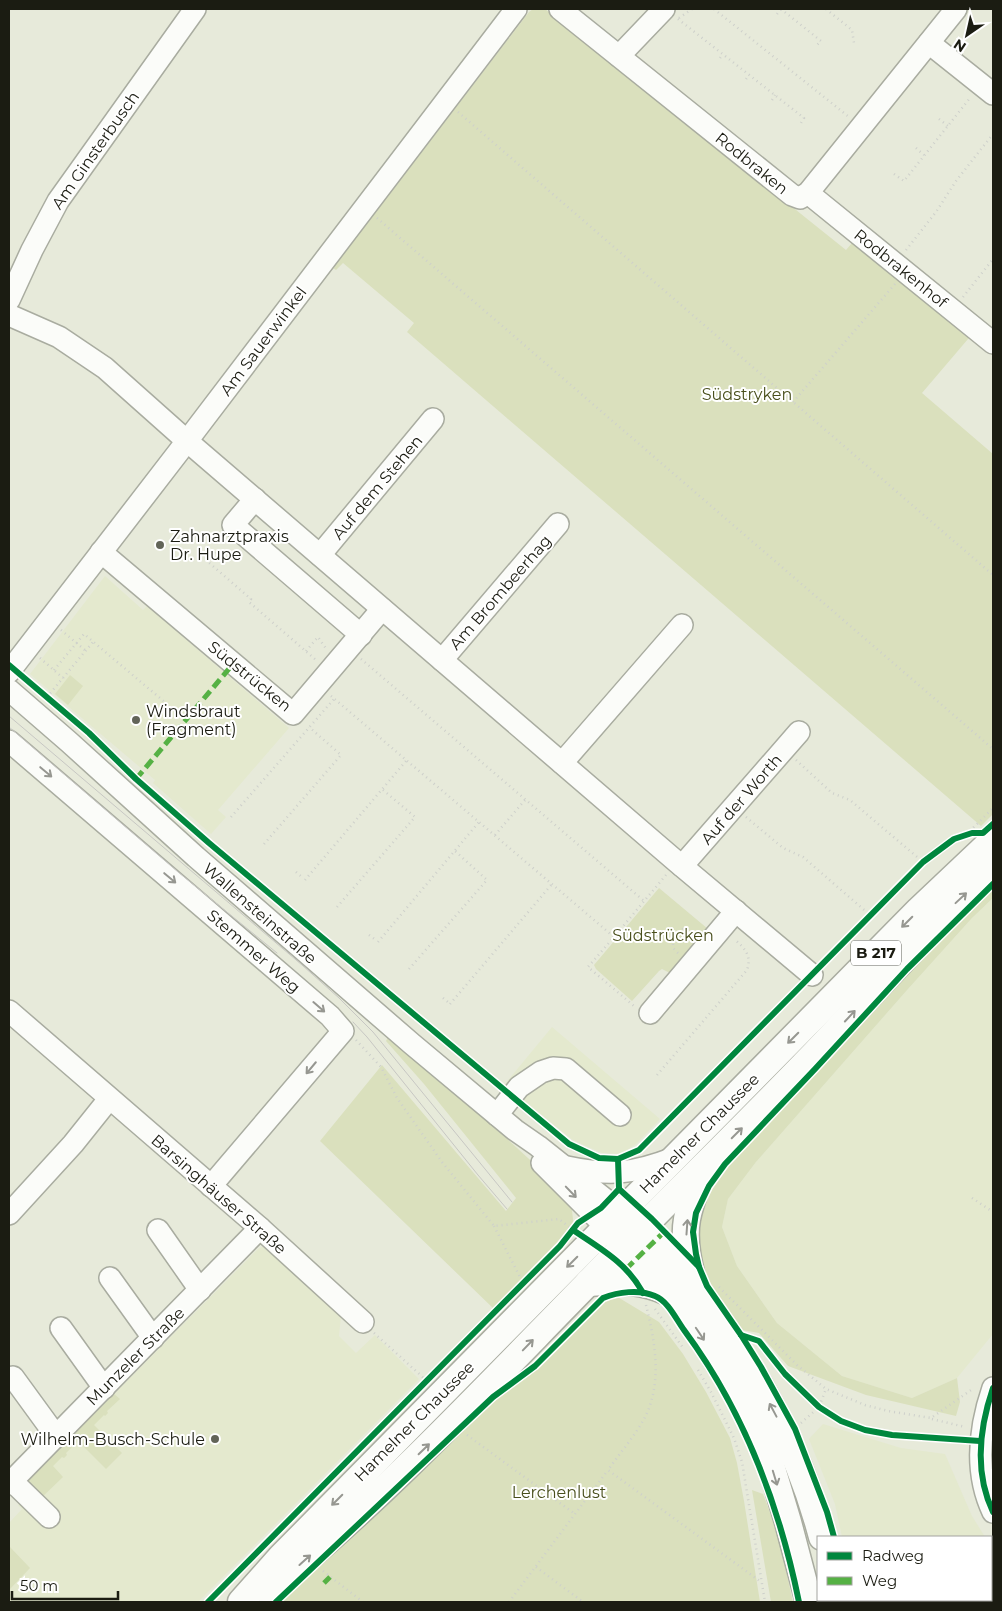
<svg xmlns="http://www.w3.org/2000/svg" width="1002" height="1611" font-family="Montserrat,sans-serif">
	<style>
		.built { fill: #e4e9ce }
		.green { fill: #dae0bd }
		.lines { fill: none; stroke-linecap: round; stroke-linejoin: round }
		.minor-casing { stroke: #a9aca0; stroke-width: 24 }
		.major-casing { stroke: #a9aca0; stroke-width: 29 }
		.path { stroke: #ced0cb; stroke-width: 2.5; stroke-dasharray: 1 4; stroke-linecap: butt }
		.minor { stroke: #fbfcf9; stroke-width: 21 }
		.major { stroke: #fbfcf9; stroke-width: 26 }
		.tram { stroke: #c7c7c3; stroke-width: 1 }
		.quiet { stroke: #55b144; stroke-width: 5; stroke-dasharray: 10 5; stroke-linecap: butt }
		.cycleway-casing { stroke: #fff; stroke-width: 9 }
		.cycleway { stroke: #00873e; stroke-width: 6 }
		.oneway { stroke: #969791 }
		.poi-dot { fill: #626458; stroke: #fff; stroke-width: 2 }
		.labels { text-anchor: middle; stroke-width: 4; stroke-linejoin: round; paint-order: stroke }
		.shield { fill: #fff; stroke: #5f6059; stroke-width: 1 }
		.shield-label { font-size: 15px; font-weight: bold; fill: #1b1c12 }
		.street-label { font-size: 16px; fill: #1b1c12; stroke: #fff }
		.park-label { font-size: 16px; fill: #494f1c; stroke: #fff }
		.poi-label { font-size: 16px; fill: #1b1c12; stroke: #fff; text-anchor: start }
	</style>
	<rect width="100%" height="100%" fill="#e7eada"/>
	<g class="built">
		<path d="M 105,576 L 143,610 L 147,606 L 289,728 L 218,810 L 226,817 L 211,834 L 153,783 L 155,780 L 30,674 Z"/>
		<path d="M 993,898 L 993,1334 L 957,1378 L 912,1398 L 842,1376 L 777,1323 L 737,1266 L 722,1227 L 728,1199 L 756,1162 L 908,989 L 972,918 Z"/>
		<path d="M 552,1027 L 660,1119 L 636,1144 L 621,1154 L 602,1153 L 573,1140 L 504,1085 Z"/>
		<path d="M 264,1246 L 269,1247 L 339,1312 L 341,1316 L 339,1336 L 356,1353 L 375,1335 L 419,1379 L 198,1602 L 9,1602 L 9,1523 L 22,1509 L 18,1505 L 32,1491 L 25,1484 L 258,1249 Z"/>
		<path d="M 823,1424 L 901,1448 L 945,1454 L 972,1516 L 985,1537 L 842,1537 L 835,1504 L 809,1439 Z"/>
		<path d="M 991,1547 L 993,1551 L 993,1602 L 855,1602 L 855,1600 L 991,1600 Z"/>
	</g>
	<g class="green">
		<path d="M 533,9 L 545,9 L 550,13 L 846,250 L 857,237 L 974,332 L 922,393 L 993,454 L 993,814 L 981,826 L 407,332 L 414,323 L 343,263 L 336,270 L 333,268 L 529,12 Z"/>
		<path d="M 70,675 L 83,686 L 68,705 L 55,694 Z"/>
		<path d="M 659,888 L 714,934 L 674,975 L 662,969 L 659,971 L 632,1001 L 596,969 L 594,965 Z"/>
		<path d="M 993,889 L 993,898 L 972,918 L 908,989 L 756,1162 L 728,1199 L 722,1227 L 737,1266 L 777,1323 L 842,1376 L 912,1398 L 957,1378 L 960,1402 L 956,1416 L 866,1395 L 788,1366 L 759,1333 L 742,1330 L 710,1285 L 702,1265 L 697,1232 L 700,1214 L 711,1188 L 728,1166 L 818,1071 L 910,971 Z"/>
		<path d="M 389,1035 L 504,1136 L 540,1169 L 571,1202 L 574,1228 L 560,1246 L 495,1310 L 320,1141 L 382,1065 L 506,1211 L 516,1198 L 424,1084 L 386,1041 Z"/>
		<path d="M 616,1296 L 659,1322 L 683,1354 L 706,1392 L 730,1438 L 737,1463 L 744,1501 L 760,1602 L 280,1602 L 495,1401 L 538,1369 L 604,1301 Z"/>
		<path d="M 114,1394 L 120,1399 L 107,1411 L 108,1413 L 105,1416 L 104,1415 L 94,1425 L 122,1453 L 106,1469 L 78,1441 L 66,1453 L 67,1455 L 64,1458 L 62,1457 L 53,1466 L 63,1477 L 40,1499 L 25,1484 Z"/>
		<path d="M 752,1490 L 763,1494 C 777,1528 785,1566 793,1602 L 771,1602 Z"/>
		<path d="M 9,1546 L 30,1568 L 9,1590 Z"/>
	</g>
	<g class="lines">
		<g class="minor-casing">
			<g id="minor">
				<path d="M 560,9 L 792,195 L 800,198 L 808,193 L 956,9"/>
				<path d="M 929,43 L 993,94"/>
				<path d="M 619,56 L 664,9"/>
				<path d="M 808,193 L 993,343"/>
				<path d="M 9,300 L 32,250 L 58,201 L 195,9"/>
				<path d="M 9,315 L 59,337 L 105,368 L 187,441 L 677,862 L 812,975"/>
				<path d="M 255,499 L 233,525 L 361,635"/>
				<path d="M 101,552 L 293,714 L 382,609"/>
				<path d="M 320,555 L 433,419"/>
				<path d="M 442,660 L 558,524"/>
				<path d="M 9,672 L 187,441 L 516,9"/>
				<path d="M 9,690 L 69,742 L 196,857 L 412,1044 L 515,1130 L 538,1146 L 621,1212"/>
				<path d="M 9,741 L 330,1016 L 343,1031 L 211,1186"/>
				<path d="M 562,763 L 682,625"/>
				<path d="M 682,866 L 799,732"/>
				<path d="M 9,1011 L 260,1228 L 363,1322"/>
				<path d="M 650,1013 L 736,911"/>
				<path d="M 497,1115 L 519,1087 L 541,1072 L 553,1068 L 566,1069 L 620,1115"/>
				<path d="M 542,1163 L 606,1227"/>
				<path d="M 567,1167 C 609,1176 633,1174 674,1158"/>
				<path d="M 9,1214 L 73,1144 L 109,1099"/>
				<path d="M 158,1230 L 200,1290"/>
				<path d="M 110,1278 L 153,1338"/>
				<path d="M 61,1328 L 104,1388"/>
				<path d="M 13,1377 L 56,1436"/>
				<path d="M 993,1388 C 979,1429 974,1472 993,1512"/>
				<path d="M 12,1481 L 49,1517"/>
				<path d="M 9,1484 L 260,1228"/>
			</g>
		</g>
		<g class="major-casing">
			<g id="major">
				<path d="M 629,1220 C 720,1305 790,1416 822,1537"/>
				<path d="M 612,1233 L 638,1257 L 672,1294 L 699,1332 L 745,1405 L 768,1455 L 788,1522 L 809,1602"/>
				<path d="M 588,1283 C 620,1281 640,1279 670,1293"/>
				<path d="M 695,1289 C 689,1266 683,1242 687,1219 C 690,1203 696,1188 701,1173"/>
				<path d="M 268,1591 C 383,1498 484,1389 587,1284 C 662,1206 740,1131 815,1053 C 874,991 931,927 993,868"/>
				<path d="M 839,1600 L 839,1602"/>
				<path d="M 241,1602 L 281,1557 L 919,910 L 993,840"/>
			</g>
		</g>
		<g class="path">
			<path d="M 714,9 L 849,117"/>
			<path d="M 781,9 L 821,41 L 816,46"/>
			<path d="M 826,9 L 852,30 L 854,43"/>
			<path d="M 777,14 L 781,9"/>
			<path d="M 679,18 L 692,9"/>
			<path d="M 678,19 L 804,118 L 801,123"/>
			<path d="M 720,58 L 723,54"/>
			<path d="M 746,79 L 749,75"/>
			<path d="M 772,100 L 775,95"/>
			<path d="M 458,112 L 993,575"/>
			<path d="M 939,119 L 948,126"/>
			<path d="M 916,148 L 924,155"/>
			<path d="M 894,174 L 904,181 L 970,98"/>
			<path d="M 377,218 L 993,749"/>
			<path d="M 906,250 L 936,212 L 956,181 L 993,134"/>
			<path d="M 963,297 L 993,259"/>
			<path d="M 793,402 L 895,284"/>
			<path d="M 215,552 L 207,561 L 251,599 L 249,602 L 316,660"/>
			<path d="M 61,630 L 86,651"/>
			<path d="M 306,651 L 318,637 L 327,650"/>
			<path d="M 40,658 L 63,678"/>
			<path d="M 361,659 L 644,901"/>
			<path d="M 54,670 L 84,634 L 186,720"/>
			<path d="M 331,696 L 614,937 L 588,967 L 634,1006"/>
			<path d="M 47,697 L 93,642"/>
			<path d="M 796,760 L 832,793 L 850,800 L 923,862"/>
			<path d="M 231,817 L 334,699"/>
			<path d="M 746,817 L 783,848 L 803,857 L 870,915"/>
			<path d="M 972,832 L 972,829 L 993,808"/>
			<path d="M 495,835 L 525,800"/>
			<path d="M 264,844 L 341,755 L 309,727"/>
			<path d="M 296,872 L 303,878"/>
			<path d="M 305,880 L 406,761"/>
			<path d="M 337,907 L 415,817 L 382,789"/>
			<path d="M 369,935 L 376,940"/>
			<path d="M 614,937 L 666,875"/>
			<path d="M 378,942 L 479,822"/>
			<path d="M 678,953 L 673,948 L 673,937 L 683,929 L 687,930 L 694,936"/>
			<path d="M 409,969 L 487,880 L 455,851"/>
			<path d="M 443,998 L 448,1002"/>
			<path d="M 450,1004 L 552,884"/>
			<path d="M 356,1040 L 381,1067 L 397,1098 L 442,1162 L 494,1226 L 559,1219 L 573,1230"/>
			<path d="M 657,1075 L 747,970 C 752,956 745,948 734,939"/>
			<path d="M 972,1198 L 993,1212"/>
			<path d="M 494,1226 L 523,1283"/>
			<path d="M 719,1287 L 797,1365 L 826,1389 L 865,1405 L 888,1411 L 931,1418 L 974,1388"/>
			<path d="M 646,1305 C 655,1341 663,1384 644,1419 C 634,1437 620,1453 608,1470 L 761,1582"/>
			<path d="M 655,1309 L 684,1349"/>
			<path d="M 374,1333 L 427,1381"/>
			<path d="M 698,1370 L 711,1392 L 734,1438 L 742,1462 L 765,1602"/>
			<path d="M 932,1419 L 965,1427"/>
			<path d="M 801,1423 L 819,1407 L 826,1389"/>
			<path d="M 467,1435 L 575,1514"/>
			<path d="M 536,1567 L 583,1602"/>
			<path d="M 323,1571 L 363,1602"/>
			<path d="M 509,1602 L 608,1470"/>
		</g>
		<use href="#minor" class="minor"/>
		<use href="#major" class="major"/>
		<g class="tram">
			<path d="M 9,716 L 302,965 L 339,998 L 373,1032 L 512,1202"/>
			<path d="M 9,727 L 178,872 L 277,953"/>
			<path d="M 353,1022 L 367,1037 L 478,1175 L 507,1209"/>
		</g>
		<g class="quiet">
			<path d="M 136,779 L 233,664"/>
			<path d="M 626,1269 L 664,1232"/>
			<path d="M 324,1583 L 330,1577"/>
			<path d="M 849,1600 L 850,1602"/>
		</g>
		<g class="cycleway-casing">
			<g id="cycleway">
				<path d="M 9,665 L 89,733 L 136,779 L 209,843 L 569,1144 L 599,1158 L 618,1159 L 639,1150 L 923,862 L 954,839 L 972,833 L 983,833 L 993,824"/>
				<path d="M 619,1189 L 652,1219 L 699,1267"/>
				<path d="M 573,1230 C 601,1249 627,1263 643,1293"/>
				<path d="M 741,1335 L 759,1341 L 785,1374 L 819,1407 L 841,1421 L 865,1430 L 892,1435 L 980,1441"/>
				<path d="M 993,1388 C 979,1429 974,1472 993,1512"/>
				<path d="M 834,1537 L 827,1512 L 795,1429 L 761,1367 L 741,1335 L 707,1286 L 699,1267 L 696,1254 L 693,1232 L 696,1213 L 709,1186 L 725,1164 L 815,1069 L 907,969 L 993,884"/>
				<path d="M 208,1602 L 560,1246 L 578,1223 L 601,1208 L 619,1189 L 618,1159"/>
				<path d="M 276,1602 L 493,1397 L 535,1366 L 603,1298 C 618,1292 639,1289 655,1296 C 668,1301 676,1319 684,1330 C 744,1411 779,1504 799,1602"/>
			</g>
		</g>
		<use href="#cycleway" class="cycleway"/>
	</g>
	<defs><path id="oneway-shaft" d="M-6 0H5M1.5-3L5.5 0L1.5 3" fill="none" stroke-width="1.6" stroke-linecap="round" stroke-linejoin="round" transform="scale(1.25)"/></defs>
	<g class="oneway">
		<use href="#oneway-shaft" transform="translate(46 772) rotate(40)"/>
		<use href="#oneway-shaft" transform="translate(170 878) rotate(40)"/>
		<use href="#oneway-shaft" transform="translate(961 898) rotate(-43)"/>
		<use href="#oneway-shaft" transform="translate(907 922) rotate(135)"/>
		<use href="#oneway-shaft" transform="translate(319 1007) rotate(41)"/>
		<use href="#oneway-shaft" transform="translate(850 1016) rotate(-47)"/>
		<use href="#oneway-shaft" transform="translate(793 1038) rotate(135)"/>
		<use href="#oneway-shaft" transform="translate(311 1068) rotate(130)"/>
		<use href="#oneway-shaft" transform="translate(737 1133) rotate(-45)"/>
		<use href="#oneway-shaft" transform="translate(571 1192) rotate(46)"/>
		<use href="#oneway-shaft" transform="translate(687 1227) rotate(-86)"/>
		<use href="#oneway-shaft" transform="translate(572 1262) rotate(135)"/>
		<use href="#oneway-shaft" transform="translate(700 1334) rotate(56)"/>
		<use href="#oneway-shaft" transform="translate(528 1345) rotate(-46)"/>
		<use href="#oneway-shaft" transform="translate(773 1410) rotate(-118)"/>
		<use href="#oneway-shaft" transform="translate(424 1449) rotate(-44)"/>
		<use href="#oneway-shaft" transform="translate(775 1478) rotate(73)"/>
		<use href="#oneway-shaft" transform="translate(337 1500) rotate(135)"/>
		<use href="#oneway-shaft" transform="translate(305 1560) rotate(-42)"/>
	</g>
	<g class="poi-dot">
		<circle cx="160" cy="545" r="5"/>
		<circle cx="136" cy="720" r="5"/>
		<circle cx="215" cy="1439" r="5"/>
	</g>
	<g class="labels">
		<rect class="shield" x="851" y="940.5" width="50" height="25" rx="4"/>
		<g class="shield-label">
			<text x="876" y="958">B 217</text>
		</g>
		<g class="street-label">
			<text transform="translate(95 150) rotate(-55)" y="6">Am Ginsterbusch</text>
			<text transform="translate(752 163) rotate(39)" y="6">Rodbraken</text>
			<text transform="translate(901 268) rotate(39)" y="6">Rodbrakenhof</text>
			<text transform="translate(263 341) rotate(-53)" y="6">Am Sauerwinkel</text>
			<text transform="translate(377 487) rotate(-50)" y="6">Auf dem Stehen</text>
			<text transform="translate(500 592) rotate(-49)" y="6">Am Brombeerhag</text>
			<text transform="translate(250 676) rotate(39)" y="6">Südstrücken</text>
			<text transform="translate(741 799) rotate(-49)" y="6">Auf der Worth</text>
			<text transform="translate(260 913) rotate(41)" y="6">Wallensteinstraße</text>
			<text transform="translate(254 951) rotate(41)" y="6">Stemmer Weg</text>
			<text transform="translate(699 1133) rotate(-45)" y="6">Hamelner Chaussee</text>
			<text transform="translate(219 1194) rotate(41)" y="6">Barsinghäuser Straße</text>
			<text transform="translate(135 1356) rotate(-45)" y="6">Munzeler Straße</text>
			<text transform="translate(414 1421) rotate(-45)" y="6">Hamelner Chaussee</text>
		</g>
		<g class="park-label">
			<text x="747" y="400">Südstryken</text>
			<text x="663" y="941">Südstrücken</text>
			<text x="559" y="1498">Lerchenlust</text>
		</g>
		<g class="poi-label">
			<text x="170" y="542">Zahnarztpraxis<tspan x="170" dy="18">Dr. Hupe</tspan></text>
			<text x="146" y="717">Windsbraut<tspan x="146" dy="18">(Fragment)</tspan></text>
			<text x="205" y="1445" text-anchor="end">Wilhelm-Busch-Schule</text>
		</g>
	</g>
	<rect width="1002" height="1611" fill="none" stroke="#1b1c12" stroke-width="20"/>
	<rect x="817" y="1536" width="175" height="65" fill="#ffffff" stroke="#a4a4a0"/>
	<rect x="827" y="1552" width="25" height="8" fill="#00873e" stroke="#a4a4a0"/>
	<text x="862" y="1561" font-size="15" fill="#1b1c12">Radweg</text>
	<rect x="827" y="1577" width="25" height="8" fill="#55b144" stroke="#a4a4a0"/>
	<text x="862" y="1586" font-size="15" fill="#1b1c12">Weg</text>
	<g transform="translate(967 35) rotate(214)" stroke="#ffffff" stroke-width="4" paint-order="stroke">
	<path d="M0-4L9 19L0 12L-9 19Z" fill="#1b1c12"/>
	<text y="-8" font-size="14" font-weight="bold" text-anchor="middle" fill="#1b1c12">N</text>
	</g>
	<path d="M12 1591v8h106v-8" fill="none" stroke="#1b1c12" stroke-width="2.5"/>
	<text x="20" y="1591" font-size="15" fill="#1b1c12" stroke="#ffffff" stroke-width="4" paint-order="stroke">50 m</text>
</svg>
